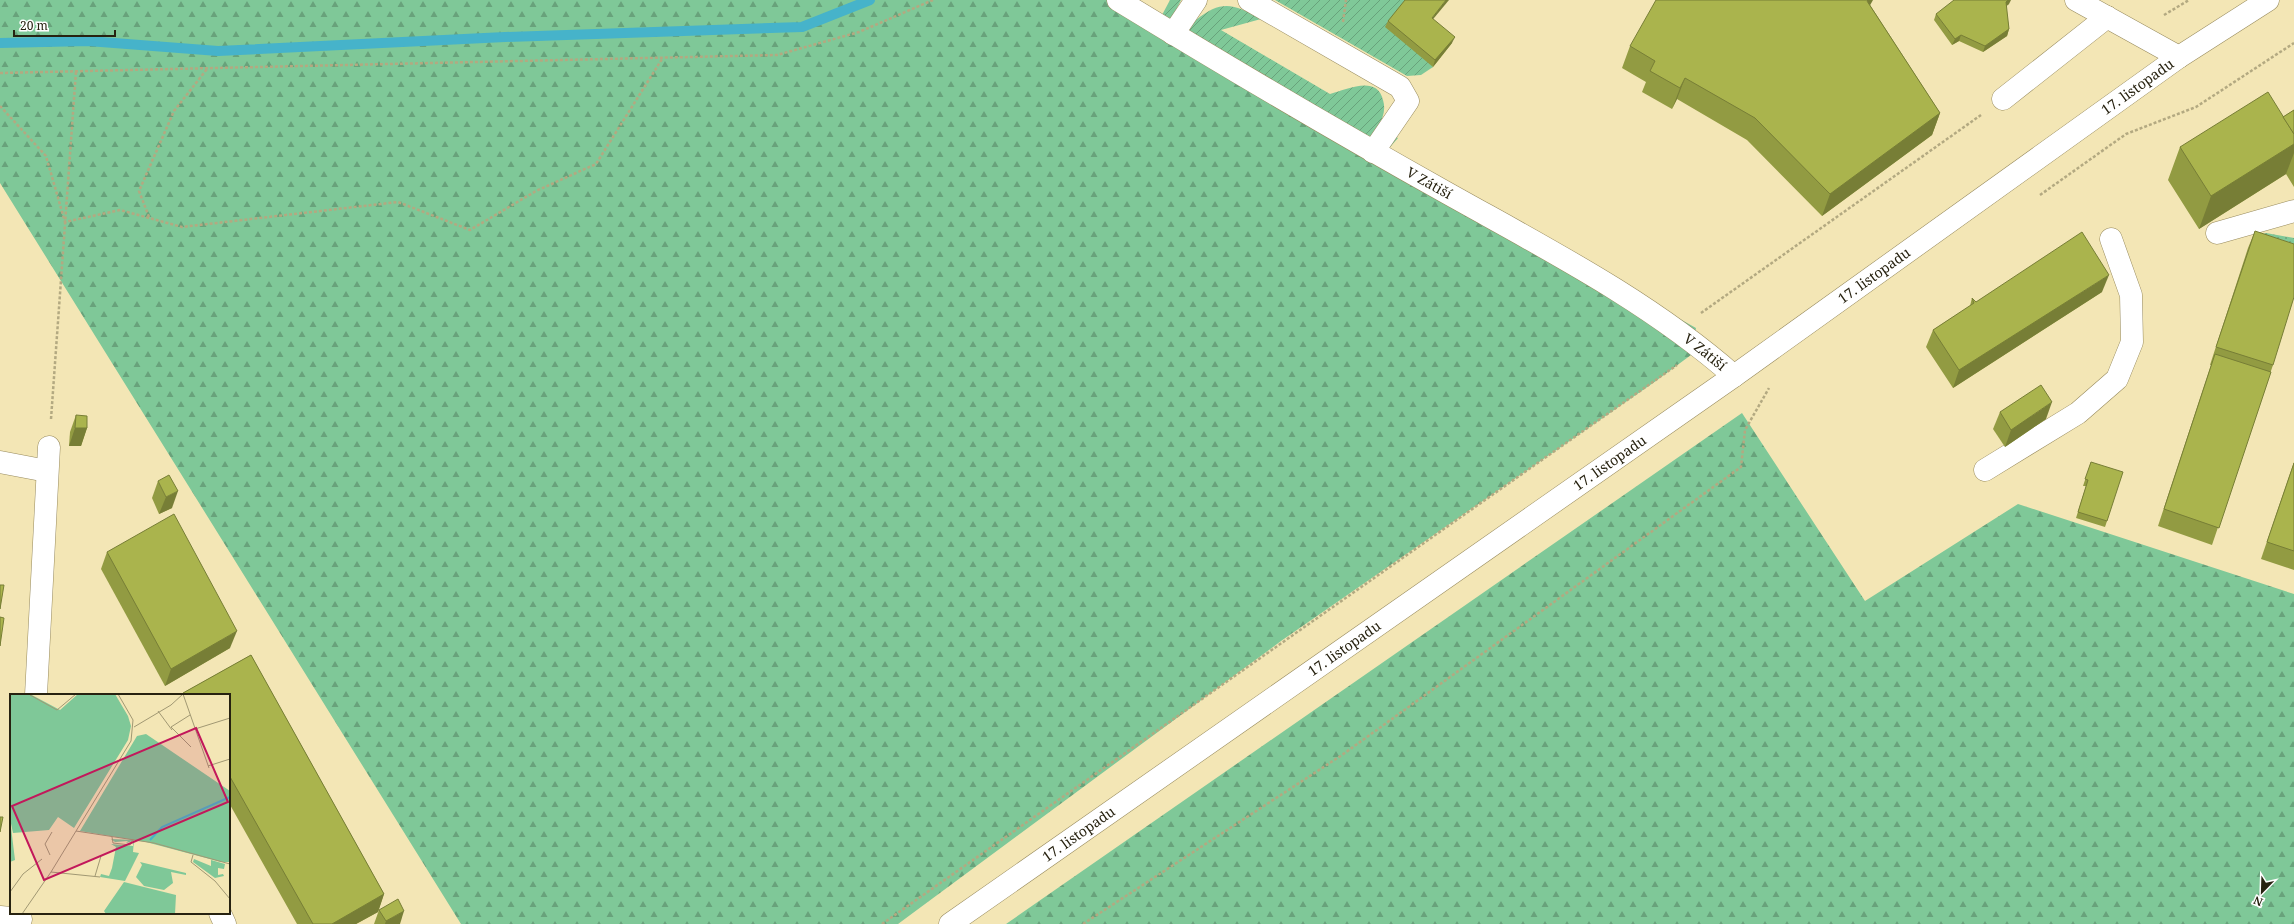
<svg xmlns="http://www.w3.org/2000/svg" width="2294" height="924" font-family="'Noto Serif',serif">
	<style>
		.forest { fill: url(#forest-firs) }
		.park { fill: url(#park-dots) }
		.garden { fill: url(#garden-furrows) }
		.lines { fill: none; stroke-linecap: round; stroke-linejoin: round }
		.stream { stroke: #46b3ca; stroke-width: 10 }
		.minor-casing { stroke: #978a5d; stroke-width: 23 }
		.path { stroke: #b3a981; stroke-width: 2.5; stroke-dasharray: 3 2; stroke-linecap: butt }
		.minor { stroke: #fff; stroke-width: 22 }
		.wall { fill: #929b42 }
		.shaded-wall { fill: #777e36 }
		.building { fill: #aab44d; stroke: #777e36 }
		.labels { text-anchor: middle; stroke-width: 3; stroke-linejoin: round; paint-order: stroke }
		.street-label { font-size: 14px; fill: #272210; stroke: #fff }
		.inset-river { fill: none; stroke: #46b3ca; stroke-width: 2 }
		.inset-road { fill: none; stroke: #a19873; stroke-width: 1 }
		.view { fill: #c2185b; fill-opacity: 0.15; stroke: #c2185b; stroke-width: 2 }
		.inset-edge { fill: none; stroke: #272210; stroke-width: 2 }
	</style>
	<defs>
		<pattern id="forest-firs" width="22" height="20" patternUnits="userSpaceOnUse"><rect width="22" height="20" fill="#7fc898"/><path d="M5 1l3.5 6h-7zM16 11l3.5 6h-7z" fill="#68a27b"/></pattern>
		<pattern id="park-dots" width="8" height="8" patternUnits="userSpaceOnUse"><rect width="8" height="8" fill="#7fc898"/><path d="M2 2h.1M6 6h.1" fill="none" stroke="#68a27b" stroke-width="1.8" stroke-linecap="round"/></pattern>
		<pattern id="garden-furrows" width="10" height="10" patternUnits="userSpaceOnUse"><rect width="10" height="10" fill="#7fc898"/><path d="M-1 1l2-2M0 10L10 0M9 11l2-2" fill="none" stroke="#68a27b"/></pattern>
	</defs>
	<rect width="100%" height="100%" fill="#f3e6b5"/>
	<g class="forest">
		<path d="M 0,0 L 1134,0 L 1357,138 L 1696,328 L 1691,355 L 1653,383 L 1281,641 L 898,924 L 461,924 L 0,183 Z"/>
		<path d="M 1742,413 L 1865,601 L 2018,504 L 2294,594 L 2294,924 L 1006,924 Z"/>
	</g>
	<path class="park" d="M 2266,233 L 2294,238 L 2294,247 L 2252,238 Z"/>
	<g class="garden">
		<path d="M 1170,0 L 1181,0 L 1177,8 L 1196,20 C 1221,0 1233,3 1261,19 L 1221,30 L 1330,94 C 1348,89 1377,75 1383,100 C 1386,110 1383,118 1378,127 L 1398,138 L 1385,153 L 1162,15 Z"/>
		<path d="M 1275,0 L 1408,0 L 1433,67 L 1421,75 L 1407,76 Z"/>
	</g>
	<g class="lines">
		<path class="stream" d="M 0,43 L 88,41 L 218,51 L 505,37 L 802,27 L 870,0"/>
		<g class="minor-casing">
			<g id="minor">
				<path id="s1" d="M 1118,0 C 1226,66 1336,131 1447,193 C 1545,248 1649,301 1734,376"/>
				<path d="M 1249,0 L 1400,87 L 1408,101 L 1373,152"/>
				<path d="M 2076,0 L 2179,57"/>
				<path d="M 1173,34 L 1196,0"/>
				<path d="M 2003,99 L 2107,17"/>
				<path d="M 2217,233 L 2294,211"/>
				<path d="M 0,462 L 47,471"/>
				<path d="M 1985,470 L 2078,413 L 2117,379 L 2132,342 L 2131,295 L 2111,239"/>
				<path d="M 36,695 L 49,447"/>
				<path d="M 220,913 L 225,924"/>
				<path d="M 0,917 L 21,919"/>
				<path id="s2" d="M 950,924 L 1734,376 L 2179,57 L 2268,0"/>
			</g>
		</g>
		<g class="path">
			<path d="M 2164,15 L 2189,0"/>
			<path d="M 1343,22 L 1346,0"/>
			<path d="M 0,73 L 777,55 L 859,32 L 933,0"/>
			<path d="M 0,106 L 46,156 L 65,222 L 120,210 L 182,227 L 398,202 L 470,230 L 536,191 L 596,164 L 662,59"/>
			<path d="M 2040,195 L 2126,134 L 2196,107 L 2294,43"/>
			<path d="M 149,217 L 139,191 L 174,111 L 207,69"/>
			<path d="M 1701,313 L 1981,115"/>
			<path d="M 51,419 L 76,71"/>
			<path d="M 882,924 L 1677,365"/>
			<path d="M 1083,924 L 1342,755 L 1741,467 L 1745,430 L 1769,388"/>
		</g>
		<use href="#minor" class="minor"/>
	</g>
	<g class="wall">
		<path d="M 2009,4 L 2006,6 L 2009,29 L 2007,36 L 1983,52 L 1959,41 L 1952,45 L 1934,20 L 1936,14 Z"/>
		<path d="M 1870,5 L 1940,113 L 1932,135 L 1822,216 L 1747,140 L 1677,99 L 1672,109 L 1642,92 L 1646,82 L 1622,68 L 1630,46 Z"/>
		<path d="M 1433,19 L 1452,43 L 1433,67 L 1385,27 L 1388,21 Z"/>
		<path d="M 2294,110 L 2294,187 L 2286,174 L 2199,229 L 2168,180 L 2180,147 L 2283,117 Z"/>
		<path d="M 2255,231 L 2273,365 L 2212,545 L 2158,526 L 2211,365 L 2210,365 L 2248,248 Z"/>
		<path d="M 2102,292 L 1953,388 L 1926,347 L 1933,330 L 1970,306 L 1972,298 L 1976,302 Z"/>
		<path d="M 2000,412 L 2046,419 L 2005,447 L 1993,429 Z"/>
		<path d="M 76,415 L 87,428 L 81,446 L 69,446 L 70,432 Z"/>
		<path d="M 2091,462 L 2107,521 L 2105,527 L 2076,518 L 2086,486 L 2083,486 Z"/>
		<path d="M 2294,462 L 2294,570 L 2261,559 Z"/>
		<path d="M 158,481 L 172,508 L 159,514 L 152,498 Z"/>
		<path d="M 107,552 L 230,648 L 165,686 L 101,569 Z"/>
		<path d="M 251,655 L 384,894 L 378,912 L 356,924 L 297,924 L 229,803 L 229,695 L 183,695 L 183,693 Z"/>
		<path d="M 379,910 L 400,924 L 374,924 Z"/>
	</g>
	<g class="shaded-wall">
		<path d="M 1446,0 L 1449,0 L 1429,24 L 1432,18 Z"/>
		<path d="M 1868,0 L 1873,0 L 1860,23 Z"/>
		<path d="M 2008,0 L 2011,0 L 2009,4 L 2004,8 L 2006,2 Z"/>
		<path d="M 2009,29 L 2007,36 L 1983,52 L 1985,46 Z"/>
		<path d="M 1961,35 L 1959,41 L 1952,45 L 1955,39 Z"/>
		<path d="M 1455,37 L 1452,43 L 1433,67 L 1435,60 Z"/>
		<path d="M 1685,78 L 1677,99 L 1672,109 L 1680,88 Z"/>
		<path d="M 1940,113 L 1932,135 L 1822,216 L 1830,194 Z"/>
		<path d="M 2294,144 L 2294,153 L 2286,174 L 2199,229 L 2211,196 Z"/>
		<path d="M 2109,275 L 2102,292 L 1953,388 L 1959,370 Z"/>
		<path d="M 2052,402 L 2046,419 L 2005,447 L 2011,430 Z"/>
		<path d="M 75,428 L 87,428 L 81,446 L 69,446 Z"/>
		<path d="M 178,491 L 172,508 L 159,514 L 166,497 Z"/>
		<path d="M 237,631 L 230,648 L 165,686 L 171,669 Z"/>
		<path d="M 384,894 L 378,912 L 356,924 L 332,924 Z"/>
		<path d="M 404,911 L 400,924 L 385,924 L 386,921 Z"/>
	</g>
	<g class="building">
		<path d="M 1405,0 L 1446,0 L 1432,18 L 1455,37 L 1435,60 L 1388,21 Z"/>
		<path d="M 1656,0 L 1868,0 L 1867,1 L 1940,113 L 1830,194 L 1755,118 L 1685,78 L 1680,88 L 1650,71 L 1655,61 L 1630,46 Z"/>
		<path d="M 1954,0 L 2008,0 L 2006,2 L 2009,29 L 1985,46 L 1961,35 L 1955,39 L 1936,14 Z"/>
		<path d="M 2268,92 L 2294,134 L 2294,144 L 2211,196 L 2180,147 Z"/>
		<path d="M 2294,110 L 2294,134 L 2283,117 Z"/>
		<path d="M 2255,231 L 2294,244 L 2294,297 L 2273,365 L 2216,347 Z"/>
		<path d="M 2082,232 L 2109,275 L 1959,370 L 1933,330 L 1974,303 L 1972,298 L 1976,302 Z"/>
		<path d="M 2215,354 L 2271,372 L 2219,528 L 2164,509 Z"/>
		<path d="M 2041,385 L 2052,402 L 2011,430 L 2000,412 Z"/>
		<path d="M 76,415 L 87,416 L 87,428 L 75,428 Z"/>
		<path d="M 2091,462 L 2123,472 L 2107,521 L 2078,512 L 2088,480 L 2085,479 Z"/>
		<path d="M 2294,463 L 2294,551 L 2267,542 Z"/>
		<path d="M 169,475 L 178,491 L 166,497 L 158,481 Z"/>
		<path d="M 174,514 L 237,631 L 171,669 L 107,552 Z"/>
		<path d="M 0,585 L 4,585 L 0,609 Z"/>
		<path d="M 0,617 L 4,618 L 0,646 Z"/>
		<path d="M 251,655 L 384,894 L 332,924 L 313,924 L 229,775 L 229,695 L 184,695 L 183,693 Z"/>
		<path d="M 0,817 L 3,817 L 0,832 Z"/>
		<path d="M 398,899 L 404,911 L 386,921 L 379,910 Z"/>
	</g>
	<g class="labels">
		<g class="street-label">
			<text dy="5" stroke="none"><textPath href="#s2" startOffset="1453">17. listopadu</textPath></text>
			<text dy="5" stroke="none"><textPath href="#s1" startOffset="361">V Zátiší</textPath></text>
			<text dy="5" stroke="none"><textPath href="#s2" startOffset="1129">17. listopadu</textPath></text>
			<text dy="5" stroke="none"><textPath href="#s1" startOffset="685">V Zátiší</textPath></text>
			<text dy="5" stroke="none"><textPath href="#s2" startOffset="805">17. listopadu</textPath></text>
			<text dy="5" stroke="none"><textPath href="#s2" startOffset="481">17. listopadu</textPath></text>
			<text dy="5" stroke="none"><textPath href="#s2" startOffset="157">17. listopadu</textPath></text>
		</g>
	</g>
	<g transform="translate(10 694)">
		<rect width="220" height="220" fill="#f3e6b5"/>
		<path d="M 0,125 L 5,166 L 0,168 ZM 184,165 L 201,172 L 201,166 L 215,170 L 214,175 L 208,174 L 208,181 L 213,180 L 214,182 L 205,184 L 183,168 ZM 130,168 L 176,179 L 176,181 L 161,178 L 163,189 L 154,196 L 134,192 L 126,183 L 132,171 Z" fill="#7fc898"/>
		<path d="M 0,0 L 20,0 L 50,16 L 68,0 L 105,0 L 118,22 L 121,32 L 118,46 L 64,134 L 48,123 L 39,136 L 3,139 L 0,125 ZM 136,40 L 220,97 L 220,168 L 211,168 L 136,148 L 70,137 L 127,42 ZM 114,188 L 166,201 L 165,220 L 96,220 L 94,217 Z" fill="#7fc898"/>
		<path d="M 101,145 L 124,146 L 123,158 L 129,159 L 115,187 L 90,183 L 91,180 L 99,182 L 102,174 L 106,153 L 101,150 L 123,152 L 123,147 L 116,149 L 118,147 L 105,148 Z" fill="#7fc898"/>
		<path class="inset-river" d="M 140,146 L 152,133 L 220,103"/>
		<path class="inset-road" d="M 22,0 L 20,1 L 47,16 L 66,0M 173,0 L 199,74M 148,17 L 162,36M 180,21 L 161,33 L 181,53M 124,33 L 161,11 L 173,0M 185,35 L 220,24M 198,72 L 220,65M 66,137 L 144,149 L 220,170M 102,143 L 103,149 L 120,151 L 123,145M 40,161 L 35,150 L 42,138M 183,161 L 181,168 L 205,187 L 220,205M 41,178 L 90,183M 85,182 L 91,162M 0,198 L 13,180 L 32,165M 12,220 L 41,178 L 121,47 L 123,26 L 108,0"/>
		<path class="view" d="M 186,34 L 218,108 L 34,186 L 2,112 Z"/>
		<rect width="220" height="220" class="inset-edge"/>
	</g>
	<g transform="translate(2262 892) rotate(203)" stroke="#ffffff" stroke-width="3" paint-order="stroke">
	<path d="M0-3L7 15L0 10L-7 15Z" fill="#272210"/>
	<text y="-6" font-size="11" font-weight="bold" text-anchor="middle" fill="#272210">N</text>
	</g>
	<path d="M14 30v6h101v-6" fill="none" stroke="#272210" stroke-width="2"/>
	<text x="20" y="30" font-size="12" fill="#272210" stroke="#ffffff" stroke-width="3" paint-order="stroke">20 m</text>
</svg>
